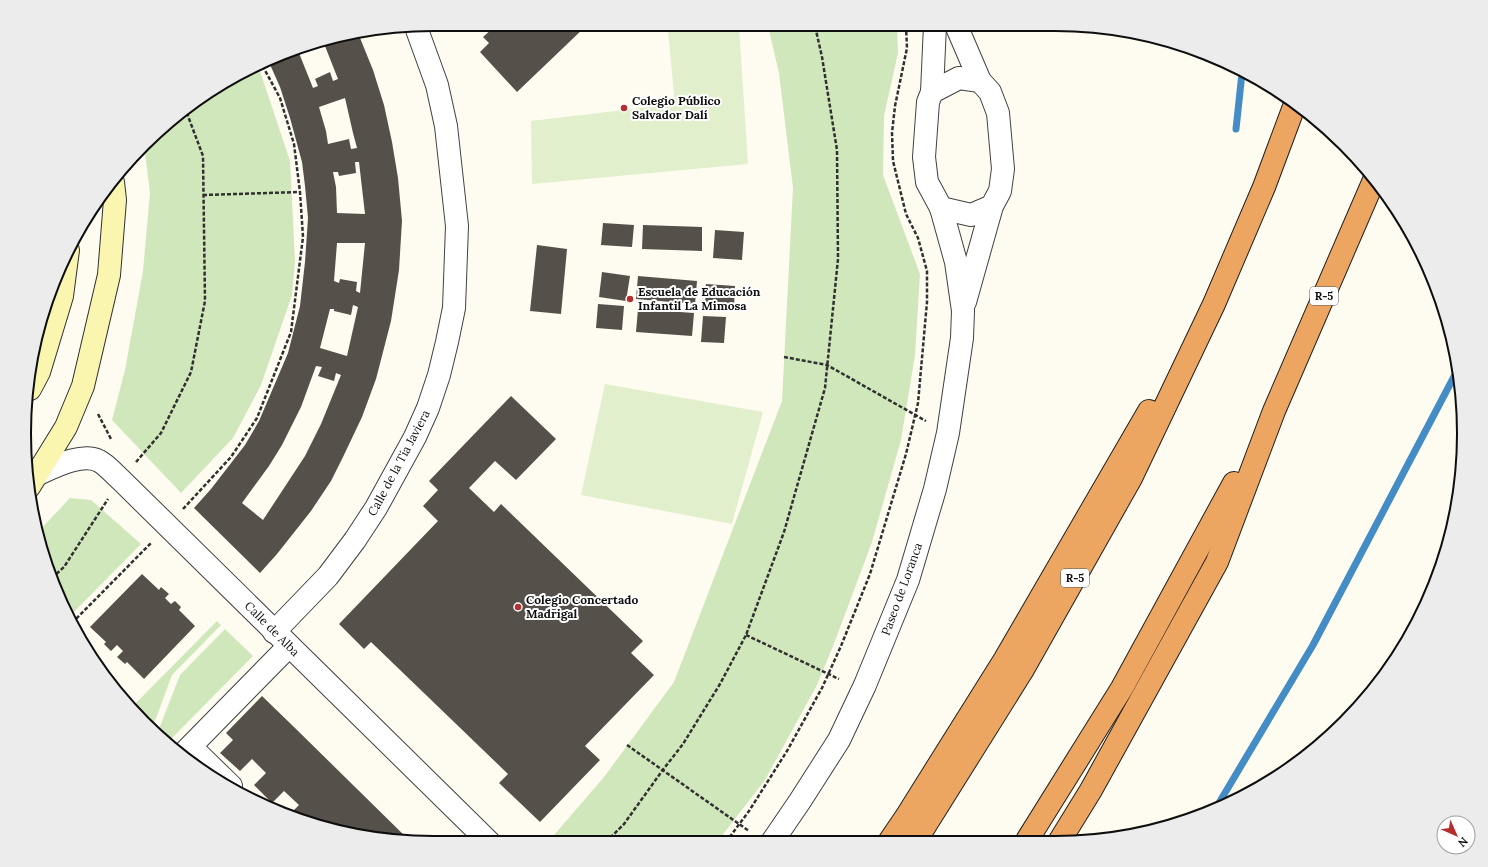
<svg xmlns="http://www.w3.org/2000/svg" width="1488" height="867" font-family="Lora,serif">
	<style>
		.green { fill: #d0e7bb }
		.pitch { fill: #e1efcd }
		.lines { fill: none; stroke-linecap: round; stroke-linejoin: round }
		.stream { stroke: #438cc5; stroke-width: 7 }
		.building { fill: #56504b; fill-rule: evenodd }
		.minor-casing { stroke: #414141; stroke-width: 24 }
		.tertiary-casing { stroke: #414141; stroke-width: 24 }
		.secondary-casing { stroke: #303030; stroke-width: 24 }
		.motorway-casing { stroke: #1f1f1f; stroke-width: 24 }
		.path { stroke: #303030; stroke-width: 2.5; stroke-dasharray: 4 2; stroke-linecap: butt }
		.minor { stroke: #fff; stroke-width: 22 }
		.tertiary { stroke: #fff; stroke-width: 22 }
		.secondary { stroke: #faf5af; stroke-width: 22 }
		.motorway { stroke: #eca661; stroke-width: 22 }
		.poi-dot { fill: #b62e2e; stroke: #fff; stroke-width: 1.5 }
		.labels { text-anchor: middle; stroke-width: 4; stroke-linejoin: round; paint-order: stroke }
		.shield { fill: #fff; stroke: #565656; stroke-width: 1 }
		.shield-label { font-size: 11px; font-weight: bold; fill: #0e0e0e }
		.poi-label { font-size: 12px; font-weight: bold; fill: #0e0e0e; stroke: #fff; text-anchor: start }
		.street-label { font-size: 12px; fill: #0e0e0e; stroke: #fff }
		.rim { fill: none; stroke: #0e0e0e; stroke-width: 2 }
	</style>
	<rect width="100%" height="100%" fill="#fefcf0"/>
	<g class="green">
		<path d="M 768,26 L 897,26 L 898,53 L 884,116 L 883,175 L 920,274 L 915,355 L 901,440 L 872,542 L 835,641 L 817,685 L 765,780 L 717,842 L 548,842 L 604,777 L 674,682 L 782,401 L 793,188 L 779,73 Z"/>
		<path d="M 256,65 L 261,74 L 290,161 L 295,261 L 292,295 L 261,385 L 233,438 L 181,493 L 112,420 L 125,370 L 143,271 L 150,193 L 144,144 L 184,108 Z"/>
		<path d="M 70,498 L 91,500 L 141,544 L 69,617 L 46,565 L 37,533 Z"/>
		<path d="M 217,621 L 221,625 L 172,675 L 152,729 L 132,707 Z"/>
		<path d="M 225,629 L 253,656 L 167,743 L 157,734 L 180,675 Z"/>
	</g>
	<g class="pitch">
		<path d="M 739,26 L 748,164 L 532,184 L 531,121 L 675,104 L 668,32 Z"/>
		<path d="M 605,384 L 763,412 L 732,524 L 581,495 Z"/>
	</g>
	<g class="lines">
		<g class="stream">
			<path d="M 1236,129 L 1242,73"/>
			<path d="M 1216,808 L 1313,645 L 1458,369"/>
		</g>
	</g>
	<g class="building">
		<path d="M 494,27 L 585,27 L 517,92 L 480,52 L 489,43 L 483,37 Z"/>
		<path d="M 358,33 L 373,70 L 384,105 L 392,142 L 398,178 L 402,221 L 399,270 L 391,321 L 376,379 L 362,417 L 343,457 L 331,481 L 311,511 L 277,554 L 260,573 L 194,508 L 211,489 L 245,445 L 259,421 L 288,353 L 300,306 L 305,262 L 308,218 L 305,186 L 302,162 L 290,118 L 280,87 L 268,60 L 297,48 L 313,88 L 318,86 L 315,79 L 330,72 L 333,81 L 338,79 L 323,41 ZM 345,98 L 353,133 L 357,148 L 351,149 L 349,139 L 328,144 L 326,131 L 319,107 ZM 355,162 L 359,162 L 365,214 L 337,213 L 336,187 L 333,172 L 338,172 L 339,176 L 356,173 ZM 337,243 L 365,243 L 360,293 L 356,291 L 357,282 L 340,279 L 339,283 L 334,281 ZM 353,305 L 358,307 L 347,356 L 320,348 L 330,309 L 334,309 L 334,311 L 351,315 ZM 316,366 L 322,367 L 318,376 L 334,381 L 336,373 L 341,375 L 321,424 L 305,456 L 263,520 L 242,503 L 269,466 L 282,445 L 301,407 Z"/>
		<path d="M 603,223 L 634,225 L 632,247 L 601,245 Z"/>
		<path d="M 643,225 L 702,227 L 702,251 L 642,249 Z"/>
		<path d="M 715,230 L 744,232 L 742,260 L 713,258 Z"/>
		<path d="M 537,245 L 567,249 L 561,314 L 530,311 Z"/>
		<path d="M 602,272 L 630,276 L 626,301 L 599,297 Z"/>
		<path d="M 638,276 L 697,281 L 695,304 L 636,299 Z"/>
		<path d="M 706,284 L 735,286 L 734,307 L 705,305 Z"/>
		<path d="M 598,304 L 624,306 L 622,330 L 596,328 Z"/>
		<path d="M 638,309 L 694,313 L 692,336 L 636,332 Z"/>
		<path d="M 703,316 L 726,317 L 724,343 L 701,342 Z"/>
		<path d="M 511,396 L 556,439 L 516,480 L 495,461 L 469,488 L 494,512 L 501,504 L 643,641 L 631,653 L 654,675 L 585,746 L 600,760 L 540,822 L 499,783 L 508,774 L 371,642 L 364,649 L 339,624 L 438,521 L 423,506 L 438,490 L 429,481 Z"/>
		<path d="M 142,574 L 159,590 L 161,587 L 169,594 L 165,598 L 171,604 L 175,601 L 181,607 L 179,610 L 195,626 L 144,679 L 127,662 L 125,664 L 117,657 L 123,651 L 117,645 L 111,651 L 104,644 L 106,642 L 90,627 Z"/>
		<path d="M 262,696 L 295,728 L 411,842 L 302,821 L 289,815 L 299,805 L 284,791 L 272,803 L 254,785 L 266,773 L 252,759 L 240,771 L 220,753 L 233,740 L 226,733 Z"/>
	</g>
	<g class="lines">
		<g class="minor-casing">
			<g id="minor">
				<path d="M 38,474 C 54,467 82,452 99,461 C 107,465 114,474 121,480 L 489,842"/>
				<path d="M 274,632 L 328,576 L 355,540 L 376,508 L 415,437 L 428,408 L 439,375 L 447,342 L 454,308 L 457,226 L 446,126 L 437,85 L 416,27"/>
				<path d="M 191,747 L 231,786"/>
				<path d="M 182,755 L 289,646"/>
			</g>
		</g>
		<g class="tertiary-casing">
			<g id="tertiary">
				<path d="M 956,25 L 980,81"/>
				<path d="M 932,92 L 935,25"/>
				<path d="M 965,302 L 992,206 L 1000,191 L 1003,169 L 998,113 L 990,92 L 980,81 L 959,78 L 932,92 L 928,102 L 924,157 L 927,182 L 941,208 L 971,215 L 992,206"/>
				<path d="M 772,842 L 800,801 L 839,740 L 865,685 L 908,580 L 935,489 L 948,433 L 962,338 L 963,311 L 956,262 L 941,208"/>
			</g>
		</g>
		<g class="secondary-casing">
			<g id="secondary">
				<path d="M 30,389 L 39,372 L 62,296 L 68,250"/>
				<path d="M 29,487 L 66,427 L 83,386 L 109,275 L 115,200 L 113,182"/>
			</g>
		</g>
		<g class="motorway-casing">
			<g id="motorway">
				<path d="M 889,842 L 906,817 L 1005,659 L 1149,411"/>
				<path d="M 915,842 L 1022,671 L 1131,478 L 1214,304 L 1264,187 L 1295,104"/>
				<path d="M 1026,842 L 1122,688 L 1234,483"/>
				<path d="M 1059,842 L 1091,790 L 1217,562 L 1274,411 L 1374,180"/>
			</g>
		</g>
		<g class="path">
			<path d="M 203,195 L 300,192"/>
			<path d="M 784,357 L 827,365 L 926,421"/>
			<path d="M 98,414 L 111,439"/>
			<path d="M 136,462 L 161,433 L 191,372 L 205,301 L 203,156 L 185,108"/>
			<path d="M 183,509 L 231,457 L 257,418 L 291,332 L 303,237 L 300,192 L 294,144 L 280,98 L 261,63"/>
			<path d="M 52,578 L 64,567 L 108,499"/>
			<path d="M 72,623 L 152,542"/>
			<path d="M 746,635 L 839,679"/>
			<path d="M 627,745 L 749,831"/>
			<path d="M 606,842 L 624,824 L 662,771 L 683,744 L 720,684 L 746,635 L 784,532 L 825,388 L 838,259 L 837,150 L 822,57 L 815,26"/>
			<path d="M 726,842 L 749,811 L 787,751 L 822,688 L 841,646 L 870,574 L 906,454 L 918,403 L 927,302 L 927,271 L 918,238 L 906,214 L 893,161 L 892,133 L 895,106 L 907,48 L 906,26"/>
		</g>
		<use href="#minor" class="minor"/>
		<use href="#tertiary" class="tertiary"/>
		<use href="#secondary" class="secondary"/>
		<use href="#motorway" class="motorway"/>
	</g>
	<g class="poi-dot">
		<circle cx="624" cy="108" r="4"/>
		<circle cx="630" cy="299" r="4"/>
		<circle cx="518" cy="607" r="4"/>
	</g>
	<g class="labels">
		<g class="shield">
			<rect x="1310" y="287" width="28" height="18" rx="3"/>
			<rect x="1061" y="569" width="28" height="18" rx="3"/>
		</g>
		<g class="shield-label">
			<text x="1324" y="300">R-5</text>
			<text x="1075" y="582">R-5</text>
		</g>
		<g class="poi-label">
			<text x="632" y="105">Colegio Público<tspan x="632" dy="14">Salvador Dalí</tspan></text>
			<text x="638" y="296">Escuela de Educación<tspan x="638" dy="14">Infantil La Mimosa</tspan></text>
			<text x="526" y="604">Colegio Concertado<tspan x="526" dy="14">Madrigal</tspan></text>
		</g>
		<g class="street-label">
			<text transform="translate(399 463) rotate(-62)" y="4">Calle de la Tía Javiera</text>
			<text transform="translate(902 589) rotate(-70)" y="4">Paseo de Loranca</text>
			<text transform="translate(272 629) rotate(45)" y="4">Calle de Alba</text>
		</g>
	</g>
	<path d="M0 0H1488V867H0ZM433 31H1055A402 402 0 0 1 1457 433V434A402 402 0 0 1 1055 836H433A402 402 0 0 1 31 434V433A402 402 0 0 1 433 31Z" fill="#ececec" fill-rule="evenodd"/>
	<path class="rim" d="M433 31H1055A402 402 0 0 1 1457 433V434A402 402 0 0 1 1055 836H433A402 402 0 0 1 31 434V433A402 402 0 0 1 433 31Z"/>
	<g transform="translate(1456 835) rotate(135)"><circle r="19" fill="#ffffff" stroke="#9f9f9f"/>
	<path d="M0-3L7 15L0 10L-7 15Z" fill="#b62e2e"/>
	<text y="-6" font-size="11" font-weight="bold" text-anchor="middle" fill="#0e0e0e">N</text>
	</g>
</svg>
